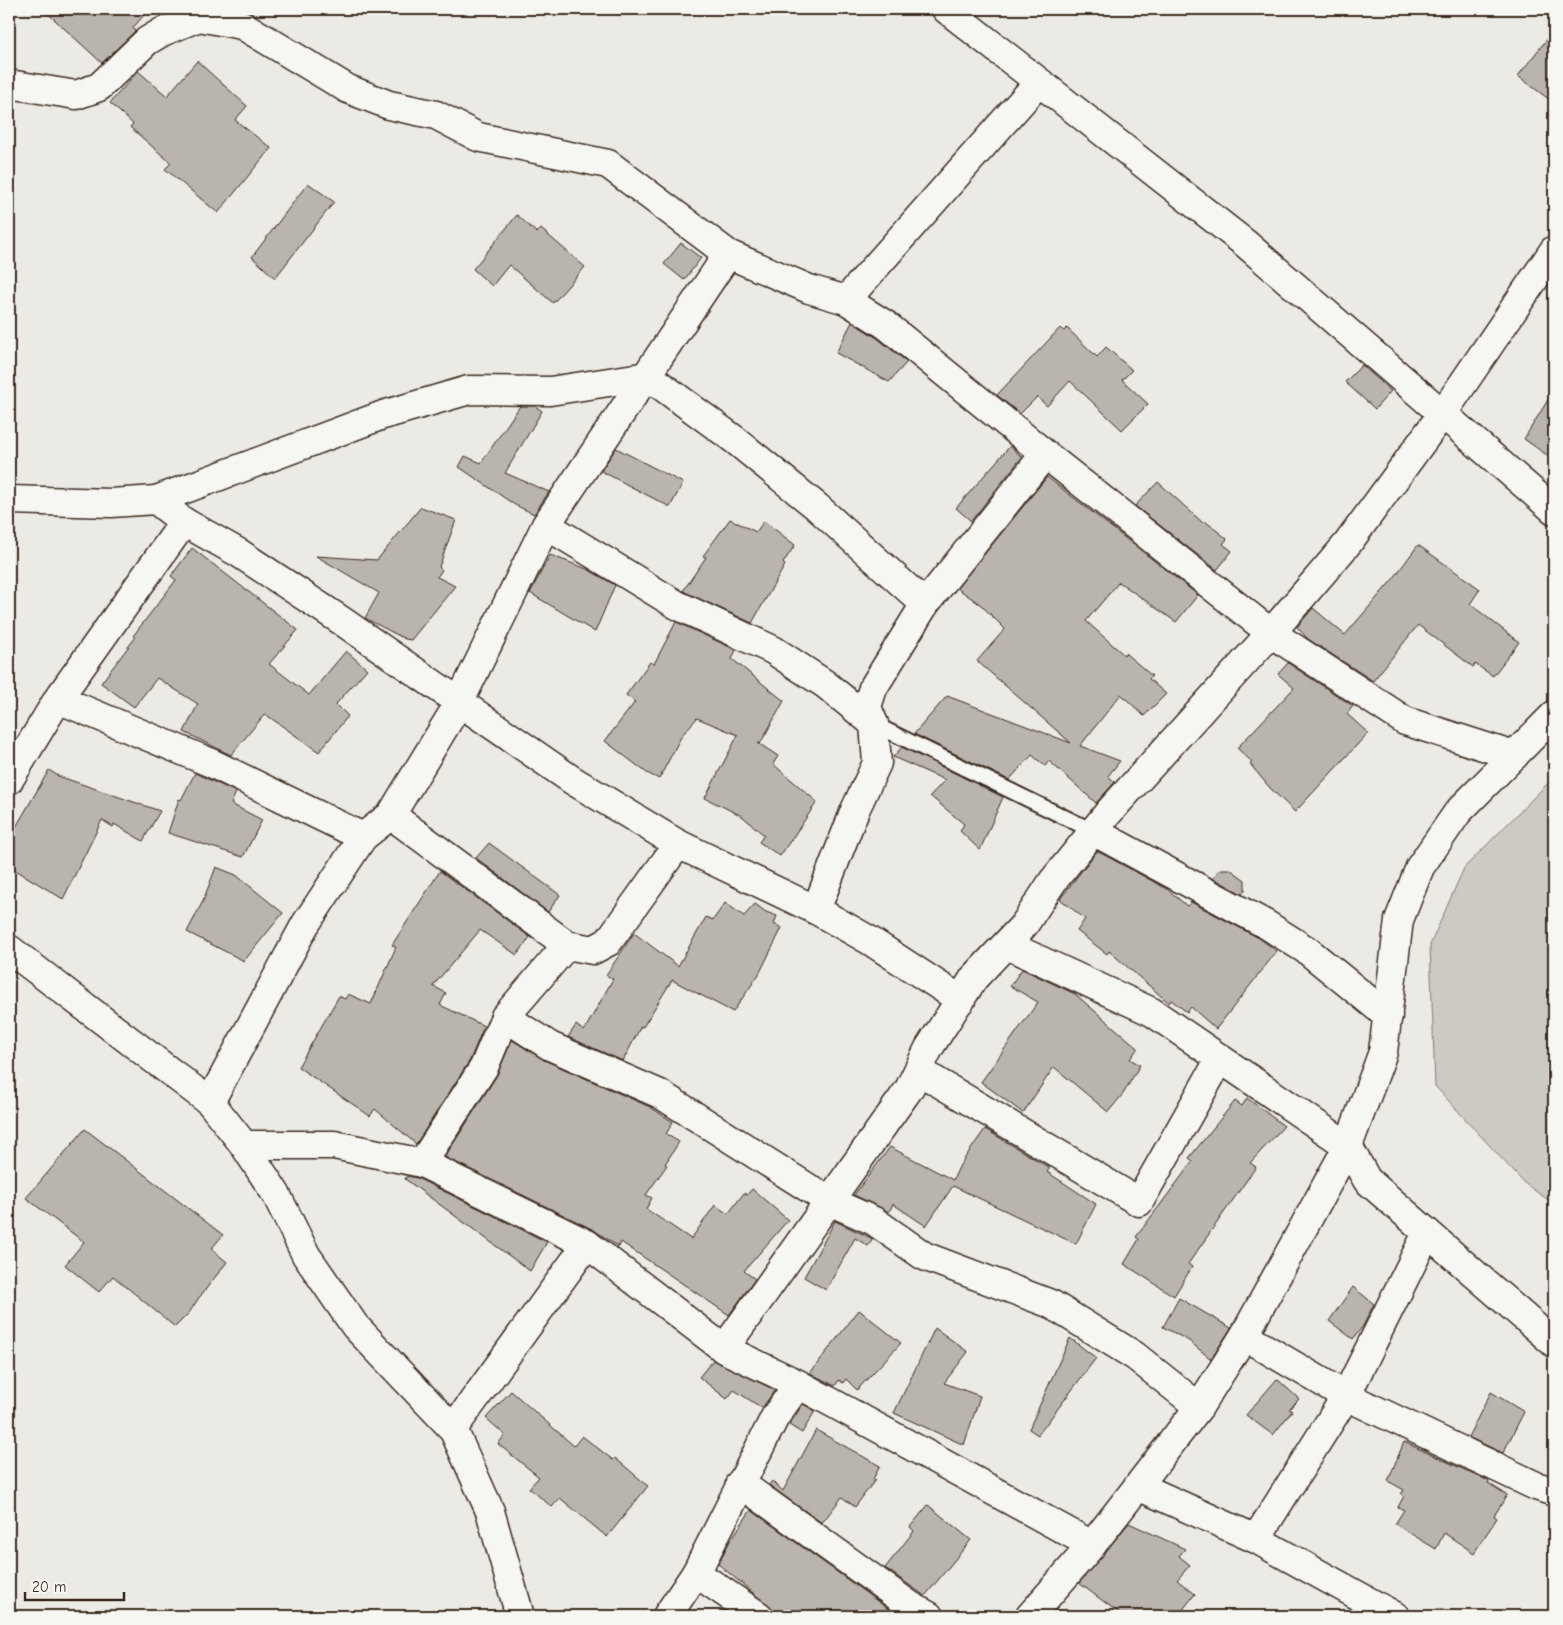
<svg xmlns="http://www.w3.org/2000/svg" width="1563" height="1625" font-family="'Comic Neue',sans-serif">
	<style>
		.green { fill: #cdcac4; stroke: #847a71 }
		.building { fill: #bab4ae; stroke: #3b2a1e }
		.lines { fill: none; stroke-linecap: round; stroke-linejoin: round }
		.service-casing { stroke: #3b2a1e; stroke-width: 18 }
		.minor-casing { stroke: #3b2a1e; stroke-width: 31 }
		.service { stroke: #f6f6f2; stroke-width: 14 }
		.minor { stroke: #f6f6f2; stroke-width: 28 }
	</style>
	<rect width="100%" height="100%" fill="#ebeae5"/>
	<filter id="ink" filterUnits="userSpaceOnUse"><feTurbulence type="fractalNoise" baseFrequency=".02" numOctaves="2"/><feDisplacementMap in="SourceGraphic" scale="10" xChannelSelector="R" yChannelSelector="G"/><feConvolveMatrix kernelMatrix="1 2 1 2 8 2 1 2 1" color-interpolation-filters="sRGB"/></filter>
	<g filter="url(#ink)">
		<path class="green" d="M 1554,777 L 1554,1204 L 1524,1183 L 1435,1086 L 1430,945 L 1464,868 Z"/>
		<g class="building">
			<path d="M 43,9 L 149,9 L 133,28 L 135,31 L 102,63 Z"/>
			<path d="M 1554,30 L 1554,103 L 1518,76 Z"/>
			<path d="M 197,61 L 247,106 L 235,120 L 271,148 L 218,213 L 165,169 L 171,163 L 130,127 L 133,124 L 110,103 L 138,71 L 167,96 Z"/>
			<path d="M 308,183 L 334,202 L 275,278 L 252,257 Z"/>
			<path d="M 517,215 L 537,233 L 541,229 L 585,267 L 553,303 L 509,265 L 492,286 L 473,269 Z"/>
			<path d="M 681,243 L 701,258 L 684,280 L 664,264 Z"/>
			<path d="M 852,322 L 877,338 L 907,362 L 889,382 L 836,353 Z"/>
			<path d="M 1060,328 L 1064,331 L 1067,328 L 1097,357 L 1106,347 L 1132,370 L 1122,380 L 1148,404 L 1122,430 L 1070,381 L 1047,406 L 1037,397 L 1020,414 L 997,395 Z"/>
			<path d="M 1362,365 L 1391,391 L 1375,409 L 1345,382 Z"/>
			<path d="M 1554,390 L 1554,460 L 1524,439 Z"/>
			<path d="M 520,406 L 535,406 L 542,411 L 505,473 L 549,492 L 534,514 L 515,505 L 459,467 L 465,456 L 481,463 Z"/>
			<path d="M 1010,446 L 1022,457 L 971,521 L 956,508 Z"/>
			<path d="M 616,448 L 683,483 L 670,507 L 601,471 Z"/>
			<path d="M 1047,477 L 1198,595 L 1176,622 L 1119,582 L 1086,621 L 1124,655 L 1125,653 L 1152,676 L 1149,679 L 1166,694 L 1144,716 L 1121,694 L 1080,746 L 1120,761 L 1108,776 L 1115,782 L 1096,803 L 1049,761 L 1045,766 L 1032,755 L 1009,780 L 914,734 L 947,696 L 1071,743 L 977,661 L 1005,629 L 981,605 L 957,588 Z"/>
			<path d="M 1158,482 L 1203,523 L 1205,521 L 1227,539 L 1223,544 L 1232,551 L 1217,570 L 1135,506 Z"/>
			<path d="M 421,507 L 456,520 L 439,567 L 442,570 L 437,577 L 455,586 L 411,640 L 405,639 L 365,618 L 379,593 L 316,556 L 377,560 Z"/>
			<path d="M 730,519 L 756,532 L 764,521 L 795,545 L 783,563 L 785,565 L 752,623 L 683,591 L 706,557 L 703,556 Z"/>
			<path d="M 1418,545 L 1480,589 L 1470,604 L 1519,642 L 1493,676 L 1475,664 L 1473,667 L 1418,625 L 1373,681 L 1308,639 L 1297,627 L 1313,608 L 1345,635 L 1393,579 Z"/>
			<path d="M 192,548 L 298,630 L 269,664 L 309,695 L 346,651 L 367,669 L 336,704 L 348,716 L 319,752 L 265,714 L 231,755 L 184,732 L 198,704 L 157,678 L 134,707 L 101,683 L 135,638 L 133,636 L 176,580 L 171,576 Z"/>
			<path d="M 550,555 L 587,569 L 615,585 L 595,632 L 530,593 Z"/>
			<path d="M 676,622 L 736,650 L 732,659 L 784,701 L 760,744 L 758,743 L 778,756 L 773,764 L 817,802 L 780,856 L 759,842 L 764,835 L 742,816 L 705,798 L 738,735 L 697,718 L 682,735 L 659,779 L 647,773 L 605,741 L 635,702 L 626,695 L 650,662 L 654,664 Z"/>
			<path d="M 1288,663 L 1353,706 L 1347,714 L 1368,733 L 1295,812 L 1270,788 L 1250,764 L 1252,762 L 1237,748 L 1294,688 L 1278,674 Z"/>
			<path d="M 902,747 L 1003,797 L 980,850 L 960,831 L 964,824 L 930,796 L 945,780 L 893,757 Z"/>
			<path d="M 49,770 L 58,776 L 160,811 L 143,841 L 114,824 L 113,827 L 102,820 L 63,899 L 9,866 L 9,839 Z"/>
			<path d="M 195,773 L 236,792 L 231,804 L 262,820 L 243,857 L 168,833 L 179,799 L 181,800 Z"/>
			<path d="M 489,843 L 560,895 L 548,912 L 476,858 Z"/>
			<path d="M 1097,851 L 1167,889 L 1187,906 L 1191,902 L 1259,938 L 1277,951 L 1216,1029 L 1191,1007 L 1187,1012 L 1171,1000 L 1169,1003 L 1109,951 L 1107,954 L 1077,931 L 1085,919 L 1060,899 Z"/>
			<path d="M 216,867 L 236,875 L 283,913 L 244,961 L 187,932 L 203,901 Z"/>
			<path d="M 1220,869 L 1230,869 L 1245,880 L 1245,890 L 1242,894 L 1213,878 Z"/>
			<path d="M 440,871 L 530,937 L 517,955 L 480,930 L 433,986 L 446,993 L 440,1005 L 484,1026 L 470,1060 L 416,1144 L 375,1109 L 370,1116 L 298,1067 L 339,996 L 345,999 L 348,994 L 371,1004 L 396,947 L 392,945 Z"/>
			<path d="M 725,903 L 744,916 L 755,904 L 766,912 L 777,916 L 774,924 L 782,928 L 759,974 L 733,1012 L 672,980 L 643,1027 L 641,1026 L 623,1061 L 568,1037 L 576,1025 L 584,1031 L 613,979 L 606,975 L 634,933 L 678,966 L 706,917 L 713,920 Z"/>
			<path d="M 1022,969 L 1075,994 L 1138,1048 L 1130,1059 L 1140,1065 L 1123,1094 L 1108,1112 L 1054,1067 L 1023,1113 L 981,1082 L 1038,1002 L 1010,986 Z"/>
			<path d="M 512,1040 L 544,1060 L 650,1107 L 673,1122 L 666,1134 L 679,1142 L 665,1164 L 667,1165 L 646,1195 L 652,1198 L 646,1209 L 691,1239 L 715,1205 L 728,1214 L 744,1193 L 747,1195 L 752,1189 L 788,1220 L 744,1271 L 755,1279 L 729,1315 L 621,1242 L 619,1247 L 594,1230 L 445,1157 L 497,1075 Z"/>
			<path d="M 1247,1098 L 1284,1126 L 1250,1163 L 1256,1167 L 1188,1264 L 1192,1267 L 1174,1296 L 1124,1264 L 1139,1239 L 1136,1237 L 1193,1161 L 1189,1158 L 1235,1101 L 1242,1106 Z"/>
			<path d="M 85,1129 L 223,1235 L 211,1249 L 227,1262 L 198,1299 L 189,1313 L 175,1327 L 113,1276 L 99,1292 L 65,1265 L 84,1242 L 26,1198 Z"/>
			<path d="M 985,1129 L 1050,1168 L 1047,1172 L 1096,1204 L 1076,1244 L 953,1186 L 926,1226 L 893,1204 L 889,1212 L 854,1195 L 890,1147 L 953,1180 L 960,1165 Z"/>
			<path d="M 407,1176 L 417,1178 L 547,1242 L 530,1271 L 405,1179 Z"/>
			<path d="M 835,1221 L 873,1239 L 868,1246 L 855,1238 L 826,1290 L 804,1277 Z"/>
			<path d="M 1353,1287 L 1374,1304 L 1363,1326 L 1353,1339 L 1329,1321 Z"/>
			<path d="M 1179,1298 L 1231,1328 L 1211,1359 L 1189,1341 L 1163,1327 Z"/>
			<path d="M 859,1310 L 901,1343 L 857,1390 L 846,1379 L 843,1383 L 839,1380 L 835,1386 L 810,1373 Z"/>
			<path d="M 935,1328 L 968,1352 L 944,1383 L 980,1396 L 964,1445 L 894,1413 Z"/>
			<path d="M 1070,1338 L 1096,1358 L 1038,1435 L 1029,1429 Z"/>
			<path d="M 713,1360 L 775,1390 L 762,1408 L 734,1390 L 727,1399 L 699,1377 Z"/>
			<path d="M 1277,1379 L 1299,1399 L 1289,1409 L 1292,1411 L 1273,1435 L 1246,1415 Z"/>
			<path d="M 511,1391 L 574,1446 L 582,1436 L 613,1460 L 615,1458 L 648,1486 L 607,1537 L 560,1498 L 552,1507 L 529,1488 L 539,1477 L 498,1444 L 505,1435 L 486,1418 Z"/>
			<path d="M 1491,1392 L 1524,1412 L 1503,1453 L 1468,1437 Z"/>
			<path d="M 803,1404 L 815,1411 L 802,1433 L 789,1425 Z"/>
			<path d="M 816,1430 L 880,1466 L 873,1479 L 875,1480 L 855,1507 L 842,1497 L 822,1523 L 769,1485 L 772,1481 L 783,1491 Z"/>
			<path d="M 1404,1442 L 1489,1481 L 1488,1483 L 1507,1495 L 1494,1516 L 1497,1518 L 1474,1553 L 1444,1533 L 1436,1549 L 1395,1524 L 1404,1510 L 1398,1507 L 1404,1496 L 1401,1494 L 1404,1490 L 1388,1481 Z"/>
			<path d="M 928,1505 L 971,1540 L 925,1596 L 885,1568 L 914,1531 L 910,1527 Z"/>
			<path d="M 751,1510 L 898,1616 L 781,1616 L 718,1564 L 730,1541 Z"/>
			<path d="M 1129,1523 L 1185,1549 L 1179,1556 L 1190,1565 L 1177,1580 L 1195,1594 L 1178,1616 L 1123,1616 L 1079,1583 Z"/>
		</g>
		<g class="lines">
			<g class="service-casing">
				<path id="service" d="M 874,724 L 1093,831"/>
			</g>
			<g class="minor-casing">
				<g id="minor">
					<path d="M 946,9 L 1246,244 L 1554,510"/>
					<path d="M 9,84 L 76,95 L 99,87 L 147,41 L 162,32 L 199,17 L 242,25 L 348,89 L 389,105 L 436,115 L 478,137 L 608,164 L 728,254 L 809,289 L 846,300 L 886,325 L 1045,454 L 1271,633 L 1405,721 L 1514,756"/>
					<path d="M 846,300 L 1039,82"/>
					<path d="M 9,500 L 111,503 L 156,500 L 184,522 L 239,553 L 339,619 L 572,780 L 678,844 L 816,910 L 869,940 L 961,1000"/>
					<path d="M 156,500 L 383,415 L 469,390 L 550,391 L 648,376 L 735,440 L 816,506 L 925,604"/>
					<path d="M 546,525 L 677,605 L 773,650 L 825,684 L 874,724"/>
					<path d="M 58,699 L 209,762 L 363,837"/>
					<path d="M 9,780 L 58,699 L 184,522"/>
					<path d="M 391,815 L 567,945 L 593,950 L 608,942 L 678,844"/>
					<path d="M 1093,831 L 1267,925 L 1308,951 L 1388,1016"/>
					<path d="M 816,910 L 855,810 L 877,763 L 874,724 L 867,707 L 873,688 L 925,604 L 1045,454"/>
					<path d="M 1007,945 L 1152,1012 L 1348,1146 L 1367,1180 L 1554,1343"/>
					<path d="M 9,949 L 210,1102 L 244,1145 L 276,1194 L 306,1255 L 355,1326 L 453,1429 L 490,1511 L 520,1616"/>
					<path d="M 505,1017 L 550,1046 L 660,1094 L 829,1201 L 874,1221 L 924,1256 L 1051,1304 L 1135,1356 L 1199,1407"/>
					<path d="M 919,1071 L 1139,1202 L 1220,1059"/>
					<path d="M 210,1102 L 305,925 L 363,837 L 391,815 L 459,703 L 546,525 L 728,254"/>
					<path d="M 244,1145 L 334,1145 L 422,1163 L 587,1244 L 724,1349 L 798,1384 L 1092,1545"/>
					<path d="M 422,1163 L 484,1067 L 505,1017 L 567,945"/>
					<path d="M 1244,1336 L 1346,1396 L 1536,1486 L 1554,1492"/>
					<path d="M 724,1349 L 909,1089 L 929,1048 L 974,978 L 1024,925 L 1053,881 L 1108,813 L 1271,633 L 1348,543 L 1443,413 L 1554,250"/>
					<path d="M 453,1429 L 587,1244"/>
					<path d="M 740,1483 L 911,1606 L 929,1616"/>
					<path d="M 1138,1486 L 1256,1539 L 1395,1616"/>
					<path d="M 1256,1539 L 1346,1396 L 1427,1233"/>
					<path d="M 696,1573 L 759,1616"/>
					<path d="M 667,1616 L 696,1573 L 775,1417 L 798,1384"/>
					<path d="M 1030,1616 L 1092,1545 L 1138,1486 L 1199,1407 L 1244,1336 L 1348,1146 L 1383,1052 L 1399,920 L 1420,867 L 1458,812 L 1554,715"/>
				</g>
			</g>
			<use href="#service" class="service"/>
			<use href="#minor" class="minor"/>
		</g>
	</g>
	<rect width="1563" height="1625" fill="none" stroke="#f6f6f2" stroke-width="30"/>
	<rect x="15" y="15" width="1533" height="1595" fill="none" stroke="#3b2a1e" stroke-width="2" filter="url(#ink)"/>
	<path d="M25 1592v8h99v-8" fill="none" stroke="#3b2a1e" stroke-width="2.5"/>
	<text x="32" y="1592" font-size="15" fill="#3b2a1e" stroke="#f6f6f2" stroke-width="4" paint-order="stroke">20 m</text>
</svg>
